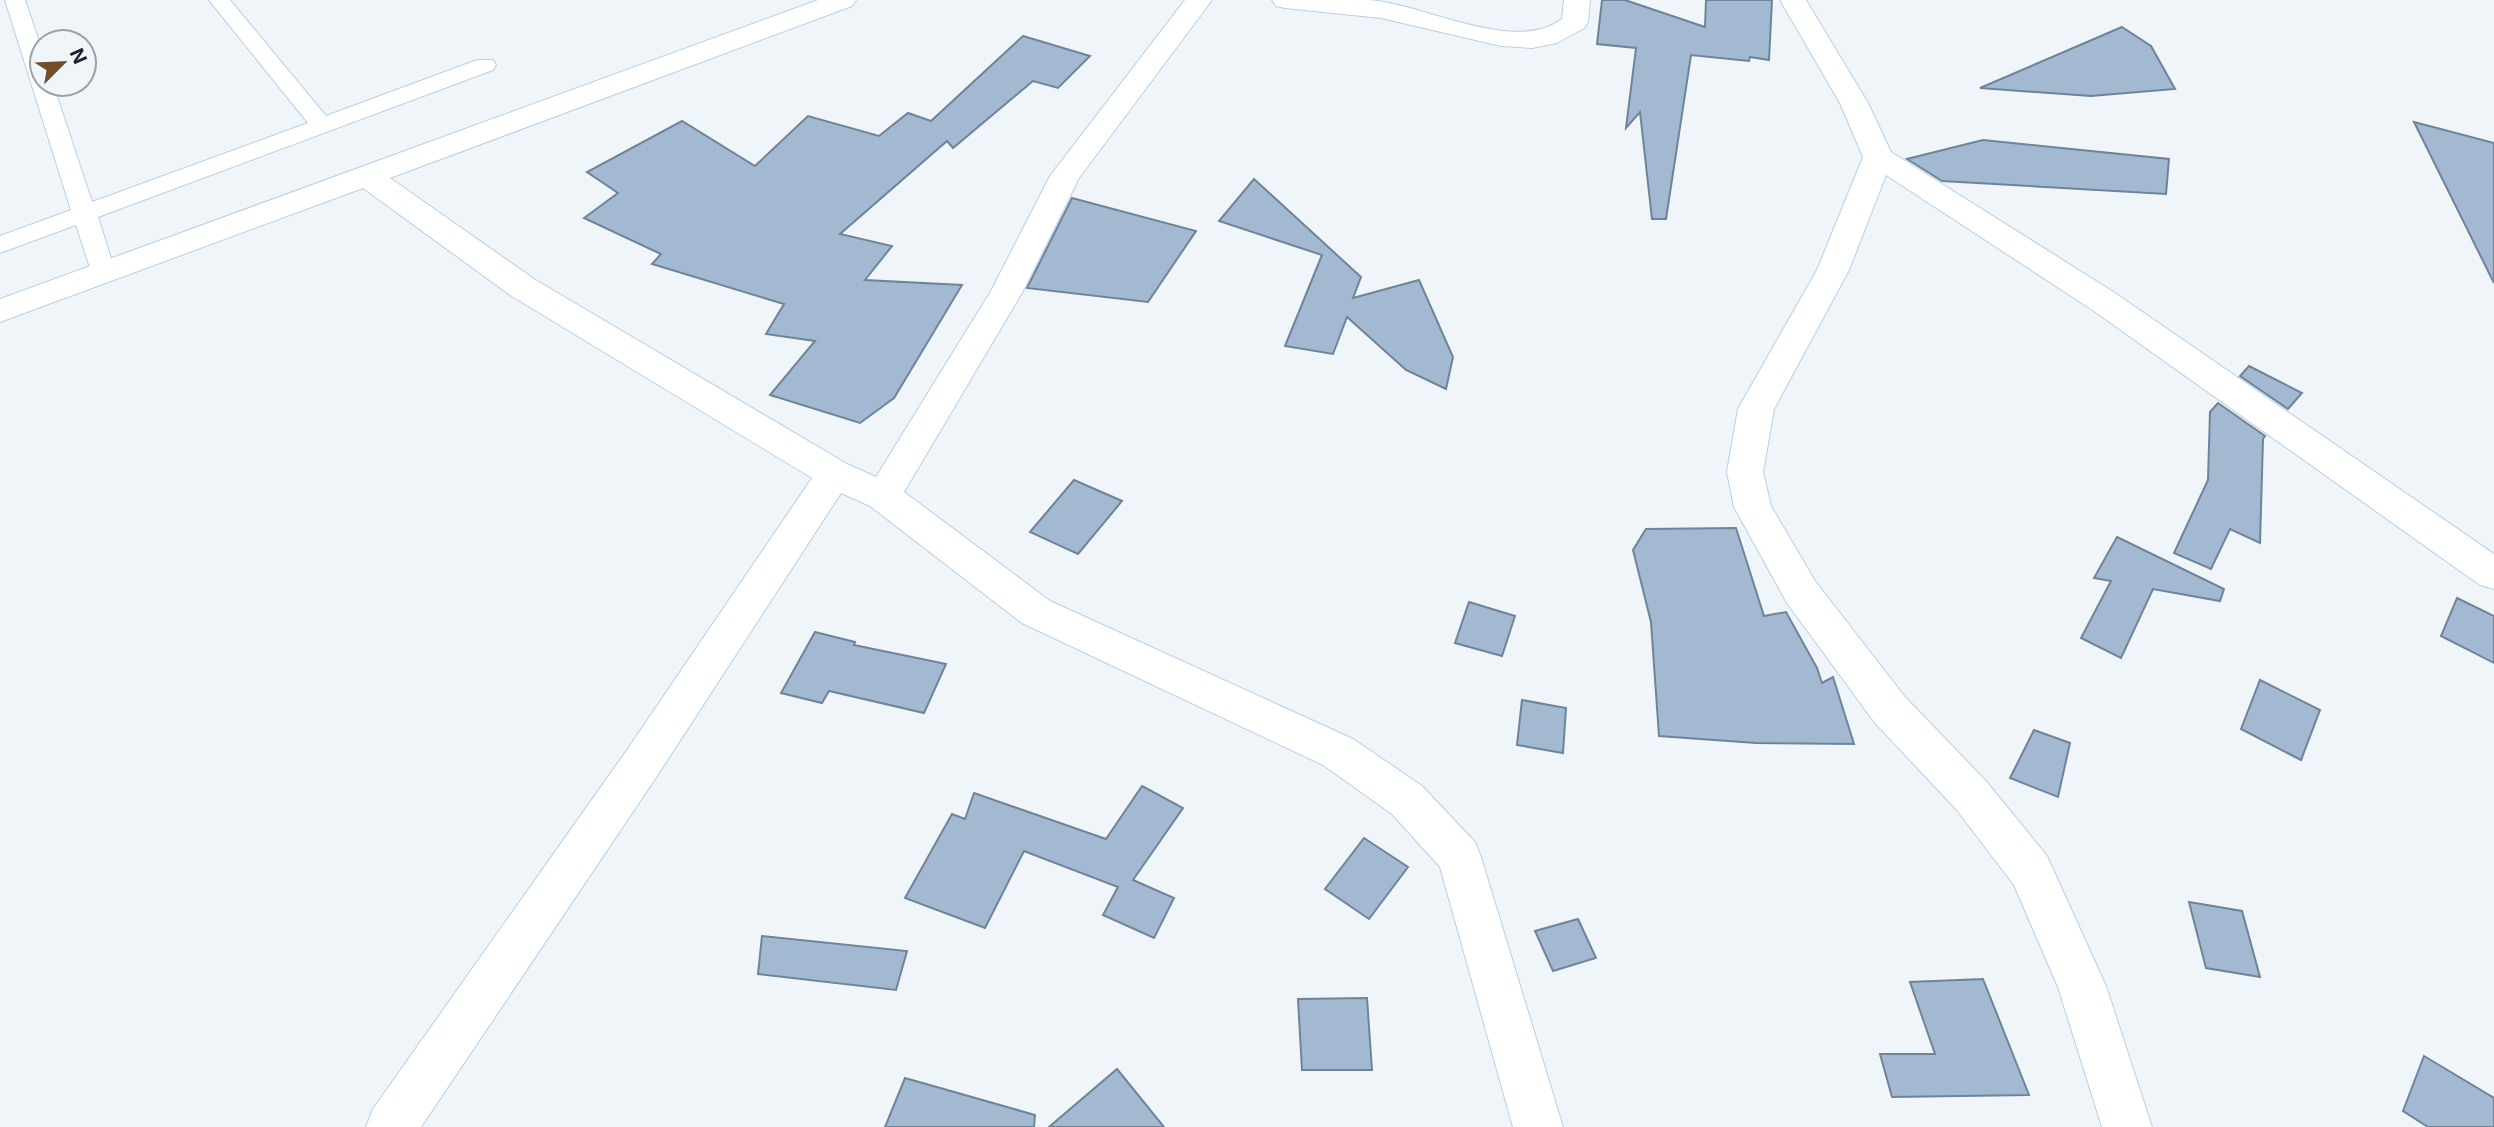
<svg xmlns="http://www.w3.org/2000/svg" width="2494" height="1127" font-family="Inter,sans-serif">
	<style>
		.building { fill: #a2b9d1; stroke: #6e849a; stroke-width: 2 }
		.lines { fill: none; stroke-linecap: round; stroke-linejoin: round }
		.lane-casing { stroke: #b7cfe7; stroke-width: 2 }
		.street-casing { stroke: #b7cfe7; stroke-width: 2 }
		.lane { fill: #fff; fill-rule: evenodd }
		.street { fill: #fff; fill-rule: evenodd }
	</style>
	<rect width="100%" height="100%" fill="#f0f5fa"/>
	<g class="building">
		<path d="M 1602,0 L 1625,0 L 1705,27 L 1706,0 L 1772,0 L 1769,60 L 1750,57 L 1749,61 L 1691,55 L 1666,219 L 1652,219 L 1640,112 L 1626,128 L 1636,48 L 1597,44 Z"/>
		<path d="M 2122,27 L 2151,46 L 2175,89 L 2091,96 L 1980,88 Z"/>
		<path d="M 1023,36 L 1090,56 L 1058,88 L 1033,81 L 953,148 L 947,141 L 840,234 L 892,246 L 865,280 L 962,285 L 894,398 L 860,423 L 770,395 L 815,341 L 766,334 L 784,304 L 652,264 L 661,254 L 584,218 L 618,193 L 587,172 L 682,121 L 755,166 L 808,116 L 879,136 L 908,113 L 931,121 Z"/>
		<path d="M 2414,122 L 2494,143 L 2494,283 Z"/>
		<path d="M 1983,140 L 2169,159 L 2166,194 L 1942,181 L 1907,159 Z"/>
		<path d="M 1254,179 L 1361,277 L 1353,298 L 1419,280 L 1453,357 L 1446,389 L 1406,370 L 1347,317 L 1333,354 L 1285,346 L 1322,255 L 1219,221 Z"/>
		<path d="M 1072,198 L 1196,231 L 1148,302 L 1027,288 Z"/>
		<path d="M 2249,366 L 2302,393 L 2288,409 L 2240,376 Z"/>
		<path d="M 2218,403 L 2265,436 L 2263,439 L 2260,543 L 2230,529 L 2211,569 L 2174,553 L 2208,480 L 2210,412 Z"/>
		<path d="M 1074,480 L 1122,501 L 1078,554 L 1030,532 Z"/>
		<path d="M 1736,528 L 1764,616 L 1786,612 L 1817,668 L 1822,683 L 1833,677 L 1854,744 L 1756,743 L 1659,736 L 1651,622 L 1633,550 L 1646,529 Z"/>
		<path d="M 2117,537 L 2224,589 L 2220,601 L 2153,589 L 2121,658 L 2081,638 L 2111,581 L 2094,578 Z"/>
		<path d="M 2457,598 L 2494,616 L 2494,663 L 2441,636 Z"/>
		<path d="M 1469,602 L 1515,616 L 1502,656 L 1455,643 Z"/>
		<path d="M 815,632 L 855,642 L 854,645 L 946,664 L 924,713 L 829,691 L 822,703 L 781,693 Z"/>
		<path d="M 2260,680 L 2320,710 L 2301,760 L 2241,729 Z"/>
		<path d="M 1522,700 L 1566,708 L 1563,753 L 1517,745 Z"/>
		<path d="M 2034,730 L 2070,743 L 2058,797 L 2010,778 Z"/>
		<path d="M 1142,786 L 1183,808 L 1133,880 L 1174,898 L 1154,938 L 1103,915 L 1118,887 L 1024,851 L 985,928 L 905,898 L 952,814 L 965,819 L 974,793 L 1106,839 Z"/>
		<path d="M 1364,838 L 1408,867 L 1369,919 L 1325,889 Z"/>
		<path d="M 2189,902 L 2242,911 L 2260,977 L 2206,968 Z"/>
		<path d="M 1578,919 L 1596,958 L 1553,971 L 1535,931 Z"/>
		<path d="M 762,936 L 907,951 L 896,990 L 758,974 Z"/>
		<path d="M 1983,979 L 2029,1095 L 1892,1097 L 1880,1054 L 1935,1054 L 1910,982 Z"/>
		<path d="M 1367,998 L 1372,1070 L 1302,1070 L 1298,999 Z"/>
		<path d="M 2424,1056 L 2494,1098 L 2494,1127 L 2428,1127 L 2403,1111 Z"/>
		<path d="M 1117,1069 L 1164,1127 L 1049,1127 Z"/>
		<path d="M 905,1078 L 1035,1115 L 1034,1127 L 885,1127 Z"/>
	</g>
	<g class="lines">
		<g class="lane-casing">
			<path id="lane" d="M 5,0 L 25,0 L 42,50 L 42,84 L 53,84 L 92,202 L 308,123 L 209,0 L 230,0 L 326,116 L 477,60 L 493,60 L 496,65 L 493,70 L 98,217 L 116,274 L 113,280 L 104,282 L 95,280 L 92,274 L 76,225 L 0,253 L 0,236 L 71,210 Z"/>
		</g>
		<g class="street-casing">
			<g id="street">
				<path d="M 818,0 L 856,0 L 852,6 L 390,178 L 534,279 L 847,464 L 876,477 L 991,291 L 1050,176 L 1185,0 L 1212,0 L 1079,178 L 1023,291 L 904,492 L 1050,601 L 1353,739 L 1422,786 L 1475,842 L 1481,857 L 1563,1127 L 1513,1127 L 1440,867 L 1392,814 L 1323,765 L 1022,623 L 870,506 L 841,493 L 657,776 L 421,1127 L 366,1127 L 373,1109 L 627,750 L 812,478 L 510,295 L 363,188 L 0,322 L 0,299 Z"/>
				<path d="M 1272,0 C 1304,0 1337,0 1369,0 C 1425,4 1514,55 1562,19 L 1564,0 L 1590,0 L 1588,22 L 1584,28 L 1557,43 L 1532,48 L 1501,46 L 1381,18 L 1285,8 L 1276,6 Z"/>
				<path d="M 1780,0 L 1806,0 L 1868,103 L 1891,152 L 2115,293 L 2494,554 L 2494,589 L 2480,585 L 2091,309 L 1886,175 L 1849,270 L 1774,409 L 1763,472 L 1771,506 L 1815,581 L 1905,697 L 1986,781 L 2047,856 L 2106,986 L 2152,1127 L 2102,1127 L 2058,987 L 2014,885 L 1956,809 L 1875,723 L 1834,667 L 1787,603 L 1734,507 L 1727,472 L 1738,409 L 1817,270 L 1863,157 L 1840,103 Z"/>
			</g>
		</g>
		<use href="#lane" class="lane"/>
		<use href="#street" class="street"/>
	</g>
	<g transform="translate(63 63) rotate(66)"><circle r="33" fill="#f0f5fa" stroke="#9aa1a8" stroke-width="2"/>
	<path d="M0-5L12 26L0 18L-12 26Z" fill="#734e29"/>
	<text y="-10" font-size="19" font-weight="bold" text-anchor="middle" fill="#1a232c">N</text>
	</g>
</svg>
